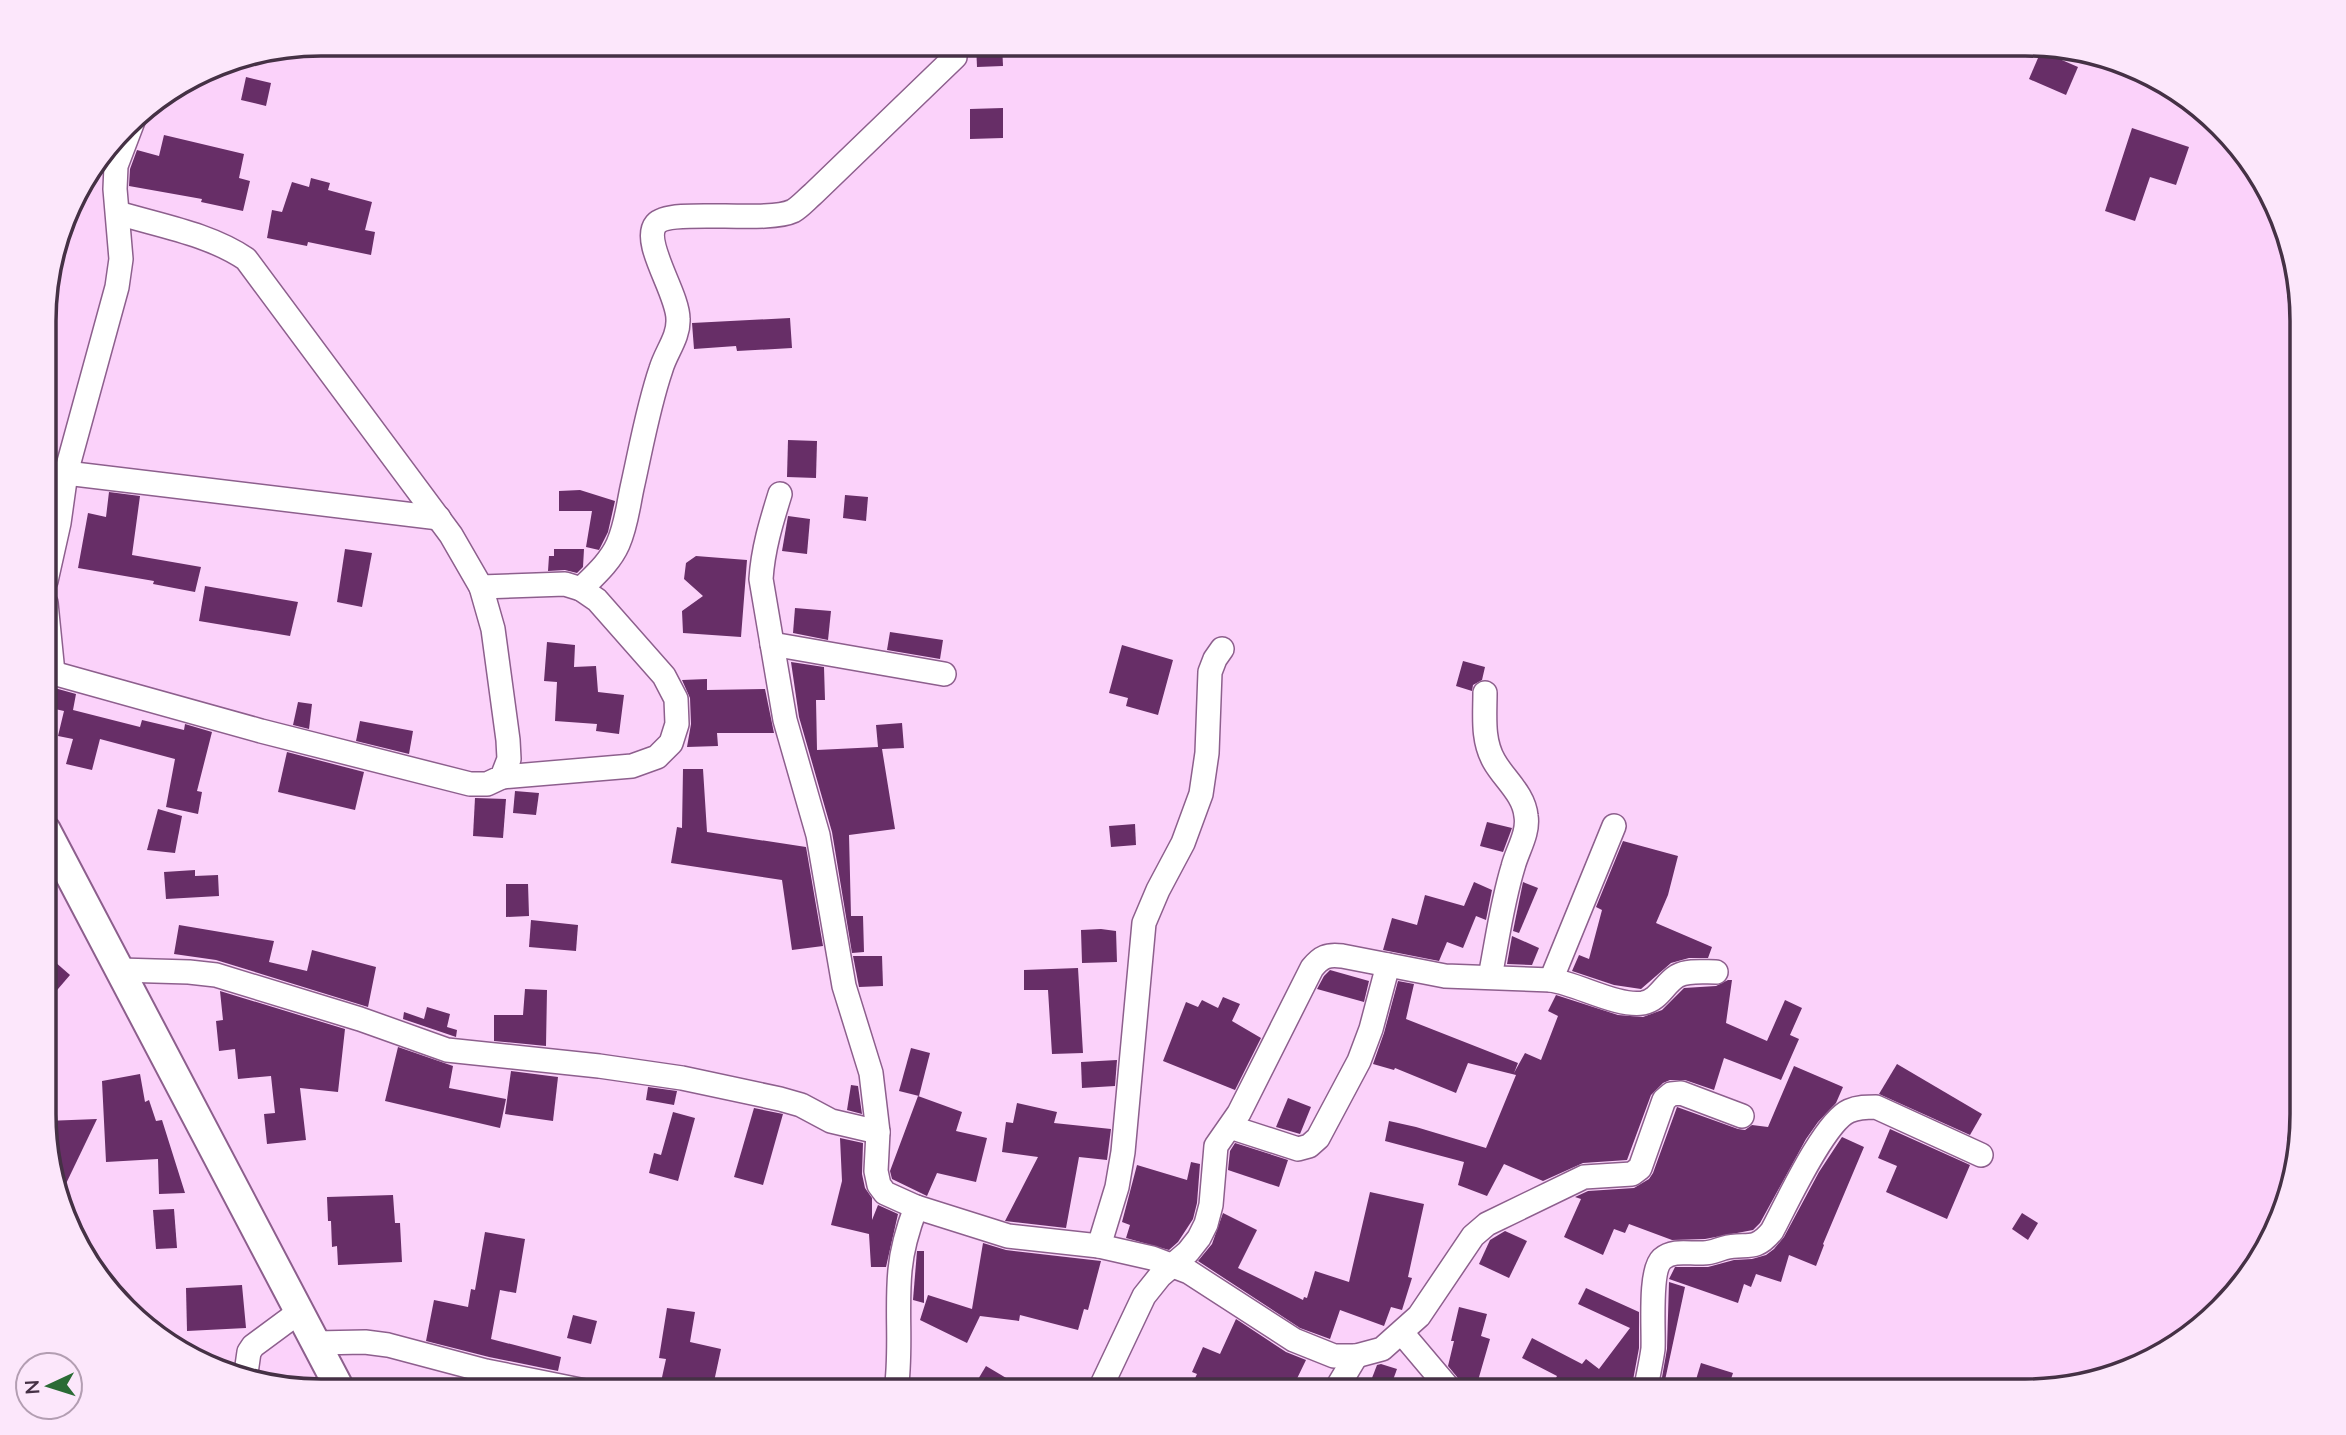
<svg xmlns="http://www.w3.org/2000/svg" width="2346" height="1435" font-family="Lato,sans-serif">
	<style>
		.building { fill: #672e67 }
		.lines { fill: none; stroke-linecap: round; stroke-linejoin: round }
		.minor-casing { stroke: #8d5f8d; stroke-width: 26 }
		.tertiary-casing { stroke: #8d5f8d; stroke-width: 32 }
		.minor { stroke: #fff; stroke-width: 23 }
		.tertiary { stroke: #fff; stroke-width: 28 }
		.rim { fill: none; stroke: #453145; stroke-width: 3.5 }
	</style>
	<rect width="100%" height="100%" fill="#fbd2fa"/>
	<g class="building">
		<path d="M 976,44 L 1002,44 L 1003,66 L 977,67 Z"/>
		<path d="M 2041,51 L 2078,67 L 2066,95 L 2029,79 Z"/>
		<path d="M 246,77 L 271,83 L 266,106 L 241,100 Z"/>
		<path d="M 1003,108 L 1003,138 L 970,139 L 970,109 Z"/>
		<path d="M 2132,128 L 2189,147 L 2176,185 L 2150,177 L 2135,221 L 2105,211 Z"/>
		<path d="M 164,135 L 244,154 L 239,178 L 250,181 L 243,211 L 201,202 L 202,199 L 129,186 L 130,169 L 137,150 L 159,156 Z"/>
		<path d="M 311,178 L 330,183 L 328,190 L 372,202 L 365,230 L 375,232 L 371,255 L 308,242 L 307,246 L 267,238 L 272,210 L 282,212 L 292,182 L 309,187 Z"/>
		<path d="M 790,318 L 792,348 L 737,351 L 736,346 L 694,349 L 692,323 Z"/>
		<path d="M 788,440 L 817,441 L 816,478 L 787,477 Z"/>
		<path d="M 580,490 L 615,501 L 608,532 L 599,550 L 586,547 L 592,511 L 559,511 L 559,491 Z"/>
		<path d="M 109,492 L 140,496 L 132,555 L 201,567 L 195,592 L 153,584 L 154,581 L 78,568 L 88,513 L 106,517 Z"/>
		<path d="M 845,495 L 868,497 L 866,521 L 843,518 Z"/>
		<path d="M 788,516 L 810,519 L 807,554 L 782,551 Z"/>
		<path d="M 345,549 L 372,553 L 362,607 L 337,602 Z"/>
		<path d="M 554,549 L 584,549 L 583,567 L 577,573 L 565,570 L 548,571 L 549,556 L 554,556 Z"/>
		<path d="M 696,556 L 747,560 L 741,637 L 683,633 L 682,611 L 703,596 L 684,579 L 686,563 Z"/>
		<path d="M 205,586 L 298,602 L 290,636 L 199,621 Z"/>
		<path d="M 795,608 L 831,611 L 828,640 L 793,633 Z"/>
		<path d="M 890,632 L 943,640 L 940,659 L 887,650 Z"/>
		<path d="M 547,642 L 575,645 L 574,667 L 596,666 L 598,692 L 624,695 L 619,734 L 596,731 L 597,724 L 555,721 L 557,682 L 544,681 Z"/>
		<path d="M 1122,645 L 1173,660 L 1158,715 L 1126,706 L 1128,698 L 1109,693 Z"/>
		<path d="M 1463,661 L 1485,667 L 1482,680 L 1473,685 L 1472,691 L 1456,686 Z"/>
		<path d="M 791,662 L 824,667 L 825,700 L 816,700 L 817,750 L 878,747 L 876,725 L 902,723 L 904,748 L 882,749 L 895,829 L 849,835 L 851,916 L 863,916 L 864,952 L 852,953 L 832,832 L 799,717 Z"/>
		<path d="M 707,679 L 707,690 L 765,689 L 774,733 L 717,733 L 718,746 L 687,747 L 691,724 L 690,698 L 682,680 Z"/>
		<path d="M 51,687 L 76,694 L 73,710 L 140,727 L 142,720 L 184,730 L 185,724 L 212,732 L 197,791 L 202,792 L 198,814 L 166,807 L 175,759 L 100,739 L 92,770 L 66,764 L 73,739 L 58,736 L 64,711 L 46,707 Z"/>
		<path d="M 298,702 L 312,704 L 309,729 L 293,725 Z"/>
		<path d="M 360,721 L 413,731 L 409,754 L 356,741 Z"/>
		<path d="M 287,752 L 364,772 L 355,810 L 278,792 Z"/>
		<path d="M 683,769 L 703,769 L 707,832 L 806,847 L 823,946 L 792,950 L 782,880 L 671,863 L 677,827 L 682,828 Z"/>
		<path d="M 515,791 L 539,793 L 536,815 L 513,813 Z"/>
		<path d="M 475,798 L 506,799 L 503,838 L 473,836 Z"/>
		<path d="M 158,809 L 182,816 L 175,853 L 147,850 Z"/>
		<path d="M 1487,822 L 1512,828 L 1503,852 L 1480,846 Z"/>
		<path d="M 1135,824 L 1136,845 L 1111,847 L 1109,826 Z"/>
		<path d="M 1623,841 L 1678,856 L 1668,895 L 1656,923 L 1712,947 L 1708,958 L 1689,958 L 1671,963 L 1641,989 L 1614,985 L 1572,971 L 1579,955 L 1589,959 L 1602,910 L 1596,907 Z"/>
		<path d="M 195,870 L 195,876 L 218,875 L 219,896 L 166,899 L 164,872 Z"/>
		<path d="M 1474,882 L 1492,890 L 1486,920 L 1476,916 L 1463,948 L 1447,942 L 1439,961 L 1383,950 L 1392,918 L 1417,925 L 1425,895 L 1464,906 Z"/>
		<path d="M 1523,882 L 1538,888 L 1519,933 L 1513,931 Z"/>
		<path d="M 506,884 L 528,884 L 529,916 L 506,917 Z"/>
		<path d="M 531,920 L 578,925 L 576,951 L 529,947 Z"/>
		<path d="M 179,925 L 274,941 L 269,962 L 307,971 L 312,950 L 376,967 L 368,1007 L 216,960 L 174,954 Z"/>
		<path d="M 1101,929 L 1116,931 L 1117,962 L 1082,963 L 1081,930 Z"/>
		<path d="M 1512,936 L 1539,948 L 1532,965 L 1507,964 Z"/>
		<path d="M 46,954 L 70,975 L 46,1003 Z"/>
		<path d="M 853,956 L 882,956 L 883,986 L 859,987 Z"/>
		<path d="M 1078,968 L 1083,1053 L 1052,1054 L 1048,990 L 1024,990 L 1024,970 Z"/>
		<path d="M 1330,970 L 1369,981 L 1364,1002 L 1317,989 L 1324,976 Z"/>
		<path d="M 1728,980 L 1732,980 L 1726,1023 L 1767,1041 L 1785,1000 L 1802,1008 L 1790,1035 L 1799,1039 L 1781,1080 L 1724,1058 L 1714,1090 L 1685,1080 L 1670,1080 L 1663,1083 L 1651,1095 L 1627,1160 L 1583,1163 L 1543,1181 L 1504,1164 L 1487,1196 L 1458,1185 L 1464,1162 L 1385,1141 L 1389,1121 L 1416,1127 L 1486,1148 L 1516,1075 L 1468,1063 L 1456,1093 L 1395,1068 L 1394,1070 L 1373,1064 L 1384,1033 L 1398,981 L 1414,984 L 1406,1019 L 1518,1063 L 1514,1073 L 1525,1053 L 1541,1060 L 1558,1016 L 1548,1011 L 1556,995 L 1618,1015 L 1643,1017 L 1662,1010 L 1684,988 L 1716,986 Z"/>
		<path d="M 525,989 L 547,990 L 546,1046 L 494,1041 L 494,1015 L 523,1015 Z"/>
		<path d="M 220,991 L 345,1029 L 338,1092 L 300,1088 L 306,1140 L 267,1144 L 264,1114 L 275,1113 L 271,1076 L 238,1079 L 235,1049 L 219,1051 L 216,1021 L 223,1020 Z"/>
		<path d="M 1223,997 L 1240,1004 L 1232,1021 L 1261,1038 L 1235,1090 L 1163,1061 L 1186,1002 L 1198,1007 L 1202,1000 L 1218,1008 Z"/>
		<path d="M 427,1007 L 450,1014 L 447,1027 L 457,1030 L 456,1037 L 403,1019 L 404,1012 L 424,1019 Z"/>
		<path d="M 398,1047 L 453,1066 L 449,1088 L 506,1099 L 500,1128 L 385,1101 Z"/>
		<path d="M 911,1048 L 930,1053 L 919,1096 L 899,1091 Z"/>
		<path d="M 1117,1060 L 1115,1086 L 1082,1088 L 1081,1062 Z"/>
		<path d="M 1897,1064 L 1982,1114 L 1970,1135 L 1879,1094 Z"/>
		<path d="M 1794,1066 L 1843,1087 L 1836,1103 L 1818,1122 L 1806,1139 L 1760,1223 L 1753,1230 L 1705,1239 L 1672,1240 L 1629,1224 L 1625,1233 L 1614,1229 L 1603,1255 L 1564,1237 L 1581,1199 L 1575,1197 L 1588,1191 L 1634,1188 L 1649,1179 L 1653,1173 L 1677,1107 L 1738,1129 L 1745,1130 L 1752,1125 L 1768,1127 Z"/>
		<path d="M 511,1071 L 558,1077 L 553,1121 L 505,1114 Z"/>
		<path d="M 140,1074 L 145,1102 L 149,1100 L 156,1121 L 162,1120 L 185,1193 L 159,1194 L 158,1159 L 106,1162 L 102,1081 Z"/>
		<path d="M 851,1085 L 858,1086 L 862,1114 L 847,1110 Z"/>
		<path d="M 648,1087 L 677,1091 L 674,1105 L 646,1100 Z"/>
		<path d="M 918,1096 L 962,1112 L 956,1131 L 987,1138 L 976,1182 L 937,1173 L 927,1196 L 892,1179 L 890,1171 Z"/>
		<path d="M 1288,1098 L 1311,1107 L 1300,1134 L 1276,1127 Z"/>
		<path d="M 1017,1103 L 1057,1112 L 1054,1123 L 1111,1129 L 1107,1160 L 1079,1157 L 1066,1228 L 1005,1221 L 1038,1157 L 1002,1152 L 1006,1122 L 1013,1123 Z"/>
		<path d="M 754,1108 L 783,1114 L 763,1185 L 734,1177 Z"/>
		<path d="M 673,1112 L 695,1118 L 678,1181 L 649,1173 L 654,1153 L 661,1155 Z"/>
		<path d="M 97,1119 L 62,1192 L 46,1150 L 46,1121 Z"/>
		<path d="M 1890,1129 L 1970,1165 L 1947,1219 L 1886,1192 L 1897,1166 L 1878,1158 Z"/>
		<path d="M 1842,1137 L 1864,1147 L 1823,1244 L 1824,1245 L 1816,1266 L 1789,1255 L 1781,1282 L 1756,1274 L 1751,1287 L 1744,1284 L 1738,1303 L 1669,1279 L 1675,1267 L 1708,1267 L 1734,1260 L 1752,1259 L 1766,1255 L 1774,1249 L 1784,1237 L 1819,1172 Z"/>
		<path d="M 840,1138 L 863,1143 L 862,1174 L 865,1188 L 872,1198 L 872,1220 L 878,1205 L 898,1214 L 886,1267 L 871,1267 L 869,1234 L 831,1225 L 842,1181 Z"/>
		<path d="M 1235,1143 L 1288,1160 L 1279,1187 L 1228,1170 L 1230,1151 Z"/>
		<path d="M 1191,1162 L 1200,1164 L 1197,1203 L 1193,1219 L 1178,1242 L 1169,1250 L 1126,1238 L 1130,1225 L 1122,1222 L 1137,1165 L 1187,1180 Z"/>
		<path d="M 1370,1192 L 1424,1204 L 1408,1277 L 1412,1278 L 1402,1310 L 1391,1307 L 1384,1326 L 1340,1310 L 1330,1339 L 1300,1328 L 1198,1261 L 1212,1244 L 1223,1213 L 1257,1230 L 1238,1268 L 1303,1300 L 1304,1297 L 1307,1298 L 1315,1271 L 1349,1282 Z"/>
		<path d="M 393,1195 L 395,1223 L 400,1223 L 402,1262 L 338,1265 L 337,1246 L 332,1247 L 331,1221 L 328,1221 L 327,1197 Z"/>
		<path d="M 174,1209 L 177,1248 L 156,1249 L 153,1210 Z"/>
		<path d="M 2022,1213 L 2038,1223 L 2028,1240 L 2012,1229 Z"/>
		<path d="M 1505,1231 L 1527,1241 L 1509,1278 L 1479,1264 L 1490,1240 Z"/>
		<path d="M 485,1232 L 525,1239 L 516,1293 L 500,1290 L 491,1339 L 561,1357 L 558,1371 L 489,1357 L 426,1341 L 434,1300 L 468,1307 L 471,1289 L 475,1290 Z"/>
		<path d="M 983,1243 L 1006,1250 L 1101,1261 L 1088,1310 L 1084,1309 L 1078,1330 L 1020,1315 L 1019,1321 L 980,1316 L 967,1343 L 920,1320 L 928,1295 L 972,1309 Z"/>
		<path d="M 917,1251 L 924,1251 L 924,1303 L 913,1300 Z"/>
		<path d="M 1669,1282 L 1685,1287 L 1664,1385 L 1661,1383 L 1667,1349 Z"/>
		<path d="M 242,1285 L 246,1328 L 187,1331 L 186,1288 Z"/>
		<path d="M 1586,1288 L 1639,1312 L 1639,1348 L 1631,1391 L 1549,1391 L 1557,1376 L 1522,1358 L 1532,1338 L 1582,1364 L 1586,1359 L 1599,1369 L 1630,1328 L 1578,1304 Z"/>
		<path d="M 1459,1307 L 1487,1314 L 1481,1336 L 1490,1339 L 1475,1391 L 1465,1391 L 1462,1383 L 1448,1366 L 1454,1341 L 1451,1341 Z"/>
		<path d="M 667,1308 L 695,1312 L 690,1342 L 721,1349 L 712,1391 L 659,1391 L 666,1359 L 659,1358 Z"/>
		<path d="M 573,1315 L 597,1321 L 591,1344 L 567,1338 Z"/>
		<path d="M 1236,1319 L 1286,1352 L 1306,1360 L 1291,1391 L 1189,1391 L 1197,1374 L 1192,1372 L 1203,1347 L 1220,1354 Z"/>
		<path d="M 1701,1363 L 1733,1373 L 1727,1391 L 1719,1391 L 1695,1383 Z"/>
		<path d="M 1381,1364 L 1397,1369 L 1389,1391 L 1367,1391 L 1377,1365 Z"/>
		<path d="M 986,1366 L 1028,1391 L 971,1391 Z"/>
	</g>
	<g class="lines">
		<g class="minor-casing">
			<g id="minor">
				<path d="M 66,473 L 439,518"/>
				<path d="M 780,494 C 771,523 763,549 761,579 L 785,720 L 818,835 L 844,986 L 871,1073 L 878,1132 L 876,1171 L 879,1185 L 885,1193 L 916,1207 L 1008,1236 L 1099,1246 L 1152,1258 L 1189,1272 L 1294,1340 L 1334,1356 L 1356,1356 L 1382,1349 L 1419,1316 L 1473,1236 L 1487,1224 L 1584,1177 L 1632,1174 L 1640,1168 L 1664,1100 L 1671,1094 L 1681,1093 L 1742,1116"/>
				<path d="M 46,581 L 59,523 L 66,473 L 117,287 L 121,259 L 115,189 L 116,166 L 135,116"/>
				<path d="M 481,587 L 565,584 L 581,589 L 597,600 L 664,676 L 676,699 L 677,724 L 671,743 L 657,757 L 632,766 L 502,777"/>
				<path d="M 581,589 C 595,575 610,562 618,544 C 626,526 628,507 632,488 C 641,448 648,407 661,369 C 666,352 679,337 678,319 C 678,293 641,242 656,224 C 670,207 766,224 793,211 C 800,207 807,199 813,194 L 955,57"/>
				<path d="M 46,603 L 53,673"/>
				<path d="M 772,644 L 944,674"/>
				<path d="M 46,673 L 53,673 L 261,731 L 470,784 L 487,784 L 502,777 L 509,759 L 508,740 L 493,629 L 481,587 L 451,535 L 246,259 C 209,234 161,226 118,213"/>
				<path d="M 1485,693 C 1485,716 1482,740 1494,761 C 1504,779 1524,794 1526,816 C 1529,833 1517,851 1513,867 C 1502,903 1497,941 1490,977"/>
				<path d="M 120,970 L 189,972 L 216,975 L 360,1019 L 447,1050 L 599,1066 L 682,1078 L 780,1099 L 801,1105 L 831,1121 L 878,1132"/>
				<path d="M 1551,980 L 1614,826"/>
				<path d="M 1230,1127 L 1298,1149 L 1309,1146 L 1318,1138 L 1359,1061 L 1371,1029 L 1388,965"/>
				<path d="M 1099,1246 L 1117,1187 L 1123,1152 L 1144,923 L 1158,890 L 1183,843 L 1201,794 L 1207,753 L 1210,672 L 1215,659 L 1222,649"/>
				<path d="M 1402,1333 L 1451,1391"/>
				<path d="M 315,1343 L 365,1342 L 388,1345 L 486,1371 L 585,1391"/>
				<path d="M 245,1380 L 249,1352 L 253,1346 L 299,1312"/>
				<path d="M 896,1391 C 902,1351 896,1311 900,1270 C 902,1248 908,1228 916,1207"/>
				<path d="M 1099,1391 L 1144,1296 L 1160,1276 L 1188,1252 L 1199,1238 L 1206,1224 L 1211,1205 L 1216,1146 L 1239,1113 L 1312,968 C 1321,957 1327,954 1342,956 L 1445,976 L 1551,980 C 1578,984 1617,1007 1643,1003 C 1659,1000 1664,984 1677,976 C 1688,970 1703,972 1716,972"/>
				<path d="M 1335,1391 L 1356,1356"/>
				<path d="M 1645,1391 C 1648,1377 1651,1363 1653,1349 C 1654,1330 1649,1271 1662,1259 C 1673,1249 1690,1254 1703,1253 C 1711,1253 1717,1250 1724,1248 C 1746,1242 1754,1253 1772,1231 C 1786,1205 1824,1122 1849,1111 C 1858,1107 1867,1107 1876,1107 L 1981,1155"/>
			</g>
		</g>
		<g class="tertiary-casing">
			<path id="tertiary" d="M 46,830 L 341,1391"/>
		</g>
		<use href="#minor" class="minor"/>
		<use href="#tertiary" class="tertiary"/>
	</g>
	<path d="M0 0H2346V1435H0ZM321 56H2025A265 265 0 0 1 2290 321V1114A265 265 0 0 1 2025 1379H321A265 265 0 0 1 56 1114V321A265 265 0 0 1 321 56Z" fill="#fce7fb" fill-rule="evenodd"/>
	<path class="rim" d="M321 56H2025A265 265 0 0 1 2290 321V1114A265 265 0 0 1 2025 1379H321A265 265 0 0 1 56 1114V321A265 265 0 0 1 321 56Z"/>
	<g transform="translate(49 1386) rotate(266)"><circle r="33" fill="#fce7fb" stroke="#b39eb2" stroke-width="2"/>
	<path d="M0-5L12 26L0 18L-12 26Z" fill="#2a6b35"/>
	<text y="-10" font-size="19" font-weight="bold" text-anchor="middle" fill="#453145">N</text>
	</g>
</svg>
